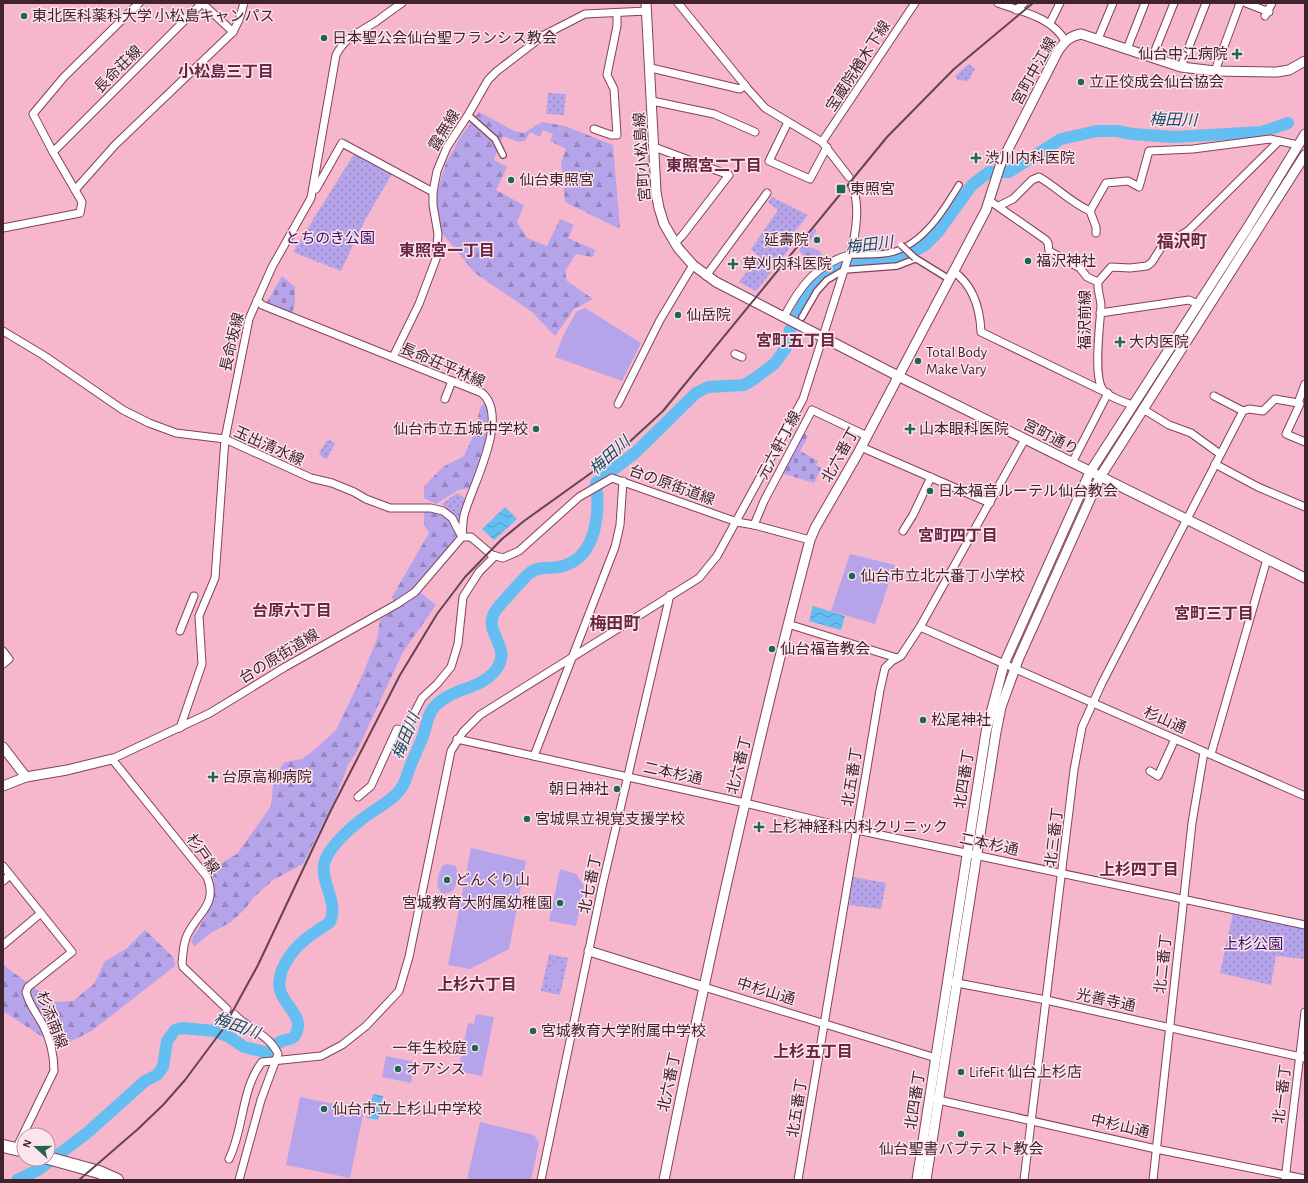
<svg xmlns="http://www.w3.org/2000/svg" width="1308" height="1183" font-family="'Alegreya Sans','Noto Sans JP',sans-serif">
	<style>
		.grass { fill: url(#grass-dots) }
		.forest { fill: url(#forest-firs) }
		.cemetery { fill: url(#cemetery-stones) }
		.pitch { fill: #b6a4eb }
		.water { fill: url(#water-waves) }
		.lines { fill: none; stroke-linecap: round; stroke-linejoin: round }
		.stream { stroke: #64bef2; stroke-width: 2 }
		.river { stroke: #64bef2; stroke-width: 12 }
		.pedestrian-casing { stroke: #85415d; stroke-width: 8 }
		.minor-casing { stroke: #85415d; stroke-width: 9 }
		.tertiary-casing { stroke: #85415d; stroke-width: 11 }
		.primary-casing { stroke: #85415d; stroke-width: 14 }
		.pedestrian { stroke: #fff; stroke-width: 5.5 }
		.minor { stroke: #fff; stroke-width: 7 }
		.tertiary { stroke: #fff; stroke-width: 9 }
		.primary { stroke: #fff; stroke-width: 12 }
		.rail { stroke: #674250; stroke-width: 2 }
		.pedestrian-bridge-casing { stroke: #85415d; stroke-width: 8; stroke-linecap: butt }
		.pedestrian-bridge { stroke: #fff; stroke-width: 5.5 }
		.poi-dot { fill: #1f6455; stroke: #fde4ec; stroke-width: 1.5 }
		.labels { text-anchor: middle; stroke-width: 3; stroke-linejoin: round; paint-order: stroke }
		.poi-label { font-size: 15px; fill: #41232f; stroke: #fde4ec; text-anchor: start }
		.street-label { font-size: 15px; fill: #41232f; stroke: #fde4ec }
		.park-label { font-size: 15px; fill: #340d65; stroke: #fde4ec }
		.neighbourhood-label { font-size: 16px; font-weight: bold; fill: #682643; stroke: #fde4ec }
		.water-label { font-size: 16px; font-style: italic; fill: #194b65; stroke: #fde4ec }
		.quarter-label { font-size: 17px; font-weight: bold; fill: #682643; stroke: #fde4ec }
	</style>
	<defs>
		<pattern id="grass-dots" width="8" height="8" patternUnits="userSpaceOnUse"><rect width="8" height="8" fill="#b6a4eb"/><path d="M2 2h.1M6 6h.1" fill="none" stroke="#9685bf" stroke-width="1.8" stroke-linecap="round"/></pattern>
		<pattern id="forest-firs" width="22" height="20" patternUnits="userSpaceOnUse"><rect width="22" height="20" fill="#b6a4eb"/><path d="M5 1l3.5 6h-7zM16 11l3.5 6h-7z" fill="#9685bf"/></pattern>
		<pattern id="cemetery-stones" width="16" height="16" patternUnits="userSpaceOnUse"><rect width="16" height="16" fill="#b6a4eb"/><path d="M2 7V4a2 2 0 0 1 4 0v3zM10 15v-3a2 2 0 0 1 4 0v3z" fill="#9685bf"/></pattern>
		<pattern id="water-waves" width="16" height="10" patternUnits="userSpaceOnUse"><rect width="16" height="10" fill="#64bef2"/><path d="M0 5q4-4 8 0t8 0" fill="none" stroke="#549ac4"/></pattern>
	</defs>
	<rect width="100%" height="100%" fill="#f6b6cc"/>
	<g class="grass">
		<path d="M 969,64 L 975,69 L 968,81 L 958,80 L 955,76 Z"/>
		<path d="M 548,93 L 566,94 L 564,115 L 546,114 Z"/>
		<path d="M 354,154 L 392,174 L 365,220 L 341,271 L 293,252 Z"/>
		<path d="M 772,197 L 808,215 L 793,234 L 798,238 L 756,291 L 739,282 L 759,256 L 751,249 L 778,210 L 768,202 Z"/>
		<path d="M 328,439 L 335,443 L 327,459 L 322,457 L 319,453 Z"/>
		<path d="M 457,493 L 465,498 L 459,522 L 442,504 Z"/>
		<path d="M 853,877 L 886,883 L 881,909 L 849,905 Z"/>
		<path d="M 1233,913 L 1305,927 L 1305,959 L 1276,956 L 1271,985 L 1220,973 Z"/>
		<path d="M 549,954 L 568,958 L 560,995 L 541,991 Z"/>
	</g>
	<g class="forest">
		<path d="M 479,112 L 514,131 L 524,133 L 542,122 L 565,126 L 613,145 L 620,229 L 565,202 L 561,163 L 566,149 L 550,141 L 553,134 L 543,130 L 540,137 L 530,132 L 525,141 L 518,142 L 503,136 L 494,160 L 507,167 L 496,190 L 524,205 L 517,222 L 527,238 L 547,246 L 560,219 L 574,225 L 568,238 L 595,250 L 593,257 L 576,254 L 565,271 L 567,281 L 593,299 L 574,309 L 555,336 L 532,312 L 475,273 L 441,232 L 435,211 L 436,195 L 446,163 L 461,136 Z"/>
		<path d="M 814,229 L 816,229 L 816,232 L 810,241 L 809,247 L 820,251 L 824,261 L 814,268 L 809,269 L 807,267 L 808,261 L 799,250 Z"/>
		<path d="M 484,403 L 487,406 C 491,438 481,459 470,488 L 458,490 L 436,504 L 424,498 L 424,487 L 432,478 L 443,467 L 464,456 L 475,432 L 480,408 Z"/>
		<path d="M 424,511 C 444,512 447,515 457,532 L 454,540 L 415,587 L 394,602 L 392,597 L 429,533 L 424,524 Z"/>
		<path d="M 420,592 L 436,605 L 403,652 L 356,753 L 347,767 L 336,797 L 303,864 L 273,880 L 253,898 L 245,909 L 231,922 L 209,934 L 194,947 L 191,941 C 205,917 221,898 211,869 L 237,854 L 271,806 L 274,776 L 285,762 L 302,759 L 314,750 L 336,730 L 362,676 L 377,639 L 380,620 Z"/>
		<path d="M 145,930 L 174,958 L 175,966 L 93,1030 L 70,1042 L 44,1038 L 3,1011 L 3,965 L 54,1002 L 73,1001 L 94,984 L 105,961 L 126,949 Z"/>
	</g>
	<g class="cemetery">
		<path d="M 282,276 L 295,287 L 295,303 L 292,314 L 267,302 Z"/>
		<path d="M 802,432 L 808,436 L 800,451 L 818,461 L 816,465 L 821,468 L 814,483 L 781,473 Z"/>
	</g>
	<g class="pitch">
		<path d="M 585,308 L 641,343 L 622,381 L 555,357 L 563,336 L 576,312 Z"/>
		<path d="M 850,554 L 895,565 L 875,624 L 831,611 Z"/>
		<path d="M 471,848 L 526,861 L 509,949 L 470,969 L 448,965 Z"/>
		<path d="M 447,864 L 456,866 C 459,878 457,897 441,893 C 434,884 438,874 443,865 Z"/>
		<path d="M 560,869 L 576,874 L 584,886 L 576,926 L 549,921 Z"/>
		<path d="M 552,962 L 562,964 L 558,987 L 547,985 Z"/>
		<path d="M 476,1014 L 494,1017 L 482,1076 L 458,1071 L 468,1023 L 474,1024 Z"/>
		<path d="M 386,1056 L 415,1062 L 411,1083 L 382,1077 Z"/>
		<path d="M 300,1097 L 364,1110 L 350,1178 L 286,1165 Z"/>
		<path d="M 480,1122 L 534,1135 L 539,1143 L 531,1180 L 467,1180 Z"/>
	</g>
	<g class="water">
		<path d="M 505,507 L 517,519 L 494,540 L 482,529 Z"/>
		<path d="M 813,606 L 845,616 L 841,630 L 809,621 Z"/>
		<path d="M 373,1094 L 383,1096 L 378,1120 L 367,1118 Z"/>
	</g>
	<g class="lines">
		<path class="stream" d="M 270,1053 L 270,1056"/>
		<path class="river" d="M 17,1180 L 38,1170 L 87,1133 L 145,1081 L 157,1075 L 163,1067 L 167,1041 L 175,1030 L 182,1028 L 215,1031 L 229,1037 L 244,1047 L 270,1053 C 272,1050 275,1045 278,1043 C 285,1038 294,1042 297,1031 C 303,1016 283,1004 280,990 C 278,983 280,976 282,970 C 292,946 309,936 329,923 C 341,904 318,881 325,861 C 331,843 359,820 375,810 C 385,803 396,797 402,787 C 406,781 407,773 410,767 C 414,756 419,747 423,736 C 427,725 427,714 435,706 C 452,688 479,690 495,671 C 515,647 480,632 496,610 C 501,604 526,575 531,572 C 541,565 554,570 566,565 C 597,554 600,511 596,483 L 636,452 L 696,393 L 708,387 L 744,385 L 754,379 L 774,364 L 786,348 L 790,330 L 810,289 L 819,277 L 839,264 L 861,259 L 904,256 L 924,246 L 938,232 L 972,185 L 989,172 L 1009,172 L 1061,139 L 1097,131 L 1117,131 L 1132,134 L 1174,137 L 1262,132 L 1288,123"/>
		<g class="pedestrian-casing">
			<g id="pedestrian">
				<path d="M 468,115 L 495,139 L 503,155"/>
				<path d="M 849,255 C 862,254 880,256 893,252 C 924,243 944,210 959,185"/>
				<path d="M 915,258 L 949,279"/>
				<path d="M 802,317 L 817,291 L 827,280 L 844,270 L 897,266 L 915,259"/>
			</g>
		</g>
		<g class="minor-casing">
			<g id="minor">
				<path d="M 202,3 L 233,32"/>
				<path d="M 678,3 L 748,89 L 765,108 L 822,142 L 849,177"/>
				<path d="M 998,3 C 1022,12 1052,17 1065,41"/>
				<path d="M 1246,3 L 1269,12"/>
				<path d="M 1016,10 L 1024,3"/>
				<path d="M 1265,16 L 1272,3"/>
				<path d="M 1050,23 L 1060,3"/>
				<path d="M 1098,39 L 1113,3"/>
				<path d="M 1127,49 L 1145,3"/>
				<path d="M 1152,58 L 1174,3"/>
				<path d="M 1181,67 L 1206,3"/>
				<path d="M 651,68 L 740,89 L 745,85"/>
				<path d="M 1215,71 L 1240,3"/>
				<path d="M 652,101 L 714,114 L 755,132"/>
				<path d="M 788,122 L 769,161 L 810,179 L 827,147"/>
				<path d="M 594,129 L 611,135 L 617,135 L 614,89 L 607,75 L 617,26 L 617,13"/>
				<path d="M 822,142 L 915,3"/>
				<path d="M 654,147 L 729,175 L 682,236 L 675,243"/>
				<path d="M 53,152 L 202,3"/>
				<path d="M 316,189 L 342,143 L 433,192 L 437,171 L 447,147 L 468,115 L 488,80 L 497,71 L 544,35 L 585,14 L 647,11"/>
				<path d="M 75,190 L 115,145 L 233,32 L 239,20 L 244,3"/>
				<path d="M 990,201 L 1046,240 L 1048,243 L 1049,251 L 1080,268 L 1087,277 L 1098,282 C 1097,291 1101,298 1101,307 C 1100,324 1093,377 1103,390 C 1107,396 1126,403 1133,405"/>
				<path d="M 999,206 L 1013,199 L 1032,180 L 1039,177 C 1058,188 1070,202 1090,211 L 1096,227 L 1096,233"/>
				<path d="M 1090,211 L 1106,183 L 1128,181 L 1139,187 L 1149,151 L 1193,149 L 1270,139 L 1298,145"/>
				<path d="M 3,228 L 80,213 L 82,202 L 53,152 L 33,114 L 64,77 L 139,3"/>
				<path d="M 953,271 C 973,285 980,308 981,332 L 1103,391"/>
				<path d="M 706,276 L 767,193"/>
				<path d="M 1098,282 L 1111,267 L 1130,268 L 1147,266 L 1152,262 L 1162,246 L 1188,231 L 1279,141"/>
				<path d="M 257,300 L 262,305 L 482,393 C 510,417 473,484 465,512 C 462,520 463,529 462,537"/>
				<path d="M 1100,313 L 1189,300 L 1198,304"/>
				<path d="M 784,317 C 799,288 816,264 849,255"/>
				<path d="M 3,331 L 43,355 L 123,410 L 149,423 L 176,433 L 225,439 L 311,478 L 332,483 L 354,492 L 366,499 L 390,508 L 431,508 L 443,511 L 452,518 L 462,537"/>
				<path d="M 735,354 L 742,357"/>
				<path d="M 393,357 L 419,304 L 436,259 L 438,234 L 433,205 L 433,192"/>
				<path d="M 1214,396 L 1243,411"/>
				<path d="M 445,399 L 452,381"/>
				<path d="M 1298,403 L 1300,404 L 1286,434 L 1305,442"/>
				<path d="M 1298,403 L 1305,384"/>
				<path d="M 618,404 L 660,320 L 693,265"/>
				<path d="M 1143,409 L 1169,425 L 1191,433 L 1220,454"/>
				<path d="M 861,447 L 990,503"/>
				<path d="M 1072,463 L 1108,393"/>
				<path d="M 1215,464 L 1258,487 L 1305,507"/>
				<path d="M 754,525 L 764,501 L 812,410 L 867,436"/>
				<path d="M 903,531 L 913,515 L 931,477"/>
				<path d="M 788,624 L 897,658"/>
				<path d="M 920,627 L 1305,796"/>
				<path d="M 180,631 L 194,596"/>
				<path d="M 3,651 L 9,659 L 3,664"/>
				<path d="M 180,728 L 202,664 L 199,616 L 215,578 L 225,439 L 249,319 L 272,267 L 311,198 L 336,55 C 345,37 360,32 377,21 C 385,15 393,9 402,3"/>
				<path d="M 457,739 L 745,803 L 857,830 L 1305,925"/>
				<path d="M 1211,754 L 1267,559"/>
				<path d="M 534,756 L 615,547 L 620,525 L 623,481"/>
				<path d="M 1150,771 L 1158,776 L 1175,739"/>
				<path d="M 358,797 L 371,786 L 397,729 L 405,731 L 422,698 L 437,684 L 451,667 L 458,644 L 463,597 L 479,572 L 495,556"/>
				<path d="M 3,866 L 72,952 L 28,987 L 26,992 C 29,1005 37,1014 43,1025 C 50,1039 54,1057 54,1071 L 16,1149"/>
				<path d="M 3,881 L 10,875"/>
				<path d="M 3,945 L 41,913"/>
				<path d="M 952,982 L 1046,1000 L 1305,1058"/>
				<path d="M 704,987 L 936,1058"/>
				<path d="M 227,1009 L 183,967 L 182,963 C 183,955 183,946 186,938 C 195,914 219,906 207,877 L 112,759 L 210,713 L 285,667 L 397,604 L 415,592 L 462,537 L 471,537 L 492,555 L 503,558 L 519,551 L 579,497 L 612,478 L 737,522 L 754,525 L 810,540"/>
				<path d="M 234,1014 C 248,1029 269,1034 278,1054 L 261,1100 L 239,1180"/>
				<path d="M 934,1099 L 1156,1149 L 1305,1179"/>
				<path d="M 229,1159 C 244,1129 241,1089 262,1062 L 321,1056 L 342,1045 L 366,1026 L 399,991 L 409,957 L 451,751 L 463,732 L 480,715 L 699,578 L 717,556 L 803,399 L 854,239 C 857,220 859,203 852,185"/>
				<path d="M 541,1180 L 602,887 L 670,595"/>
				<path d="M 798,1180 L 880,690 L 885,668 L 892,661 L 901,656 L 920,627 L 1025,439"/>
				<path d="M 1024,1180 L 1074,770 L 1082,727 L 1102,683 L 1243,411 L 1249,409 L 1263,411 L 1275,399 L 1298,403"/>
				<path d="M 1153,1180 L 1192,823 L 1204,752"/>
				<path d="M 1285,1180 L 1305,1012"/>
			</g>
		</g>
		<g class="tertiary-casing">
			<g id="tertiary">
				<path d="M 646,3 L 656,192 L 659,208 L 664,224 L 678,248 L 693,265 L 716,282 L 898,376 L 1305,578"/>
				<path d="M 3,747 L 26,777"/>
				<path d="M 3,786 L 26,777 L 67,770 L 112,759"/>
				<path d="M 589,951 L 704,987"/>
				<path d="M 664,1180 C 707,965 754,752 810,540 L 815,528 L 857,455 L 986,210 L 1001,163 L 1058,51 C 1065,41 1070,36 1081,34 L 1181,67 L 1215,71 L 1277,72 L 1289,70 L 1305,61"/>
				<path d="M 917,1180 L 986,732 L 1004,664 L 1090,472 L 1248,227 L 1305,134"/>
				<path d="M 926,1180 L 996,732 L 1001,707 L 1018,660 L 1100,477 L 1305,155"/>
			</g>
		</g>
		<g class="primary-casing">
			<g id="primary">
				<path d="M 3,1146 L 24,1151"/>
				<path d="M 48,1158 L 99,1172 L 117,1180"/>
			</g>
		</g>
		<use href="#pedestrian" class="pedestrian"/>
		<use href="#minor" class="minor"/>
		<use href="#tertiary" class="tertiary"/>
		<use href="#primary" class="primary"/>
		<path class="rail" d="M 79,1180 L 138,1129 L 164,1104 L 185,1080 L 223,1029 L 258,965 L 330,812 L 400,675 L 437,614 L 465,577 L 502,539 L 524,521 L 612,458 L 663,411 L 887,137 L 954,69 L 1033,3"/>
		<g class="pedestrian-bridge-casing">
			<path id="pedestrian-bridge" d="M 901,245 L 915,258"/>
		</g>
		<use href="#pedestrian-bridge" class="pedestrian-bridge"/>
	</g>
	<g class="poi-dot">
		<circle cx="24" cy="16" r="4"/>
		<circle cx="324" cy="38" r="4"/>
		<path d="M1235 48h4v4h4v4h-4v4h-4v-4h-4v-4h4z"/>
		<circle cx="1081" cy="82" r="4"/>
		<path d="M974 152h4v4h4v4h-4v4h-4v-4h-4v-4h4z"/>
		<circle cx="511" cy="180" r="4"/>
		<rect x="836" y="184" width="10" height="10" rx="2"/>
		<circle cx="817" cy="240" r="4"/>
		<circle cx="1028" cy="261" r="4"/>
		<path d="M731 258h4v4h4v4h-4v4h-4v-4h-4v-4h4z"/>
		<circle cx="678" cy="315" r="4"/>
		<path d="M1118 336h4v4h4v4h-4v4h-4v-4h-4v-4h4z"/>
		<circle cx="918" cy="361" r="4"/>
		<circle cx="536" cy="429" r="4"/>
		<path d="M908 423h4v4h4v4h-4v4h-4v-4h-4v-4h4z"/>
		<circle cx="930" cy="491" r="4"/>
		<circle cx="852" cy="576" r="4"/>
		<circle cx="772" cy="649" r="4"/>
		<circle cx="923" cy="720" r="4"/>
		<path d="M211 771h4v4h4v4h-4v4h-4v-4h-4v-4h4z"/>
		<circle cx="617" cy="789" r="4"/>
		<circle cx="527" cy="819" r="4"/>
		<path d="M757 821h4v4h4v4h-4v4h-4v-4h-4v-4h4z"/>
		<circle cx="447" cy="880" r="4"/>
		<circle cx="560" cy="903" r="4"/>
		<circle cx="533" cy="1031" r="4"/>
		<circle cx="475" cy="1048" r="4"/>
		<circle cx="398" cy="1069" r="4"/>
		<circle cx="961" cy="1072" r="4"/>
		<circle cx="324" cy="1109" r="4"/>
		<circle cx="961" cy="1134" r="4"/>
	</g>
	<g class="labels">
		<g class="poi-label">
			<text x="32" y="21">東北医科薬科大学 小松島キャンパス</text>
			<text x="332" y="43">日本聖公会仙台聖フランシス教会</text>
			<text x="1228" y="59" text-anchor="end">仙台中江病院</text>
			<text x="1089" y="87">立正佼成会仙台協会</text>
			<text x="985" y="163">渋川内科医院</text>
			<text x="519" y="185">仙台東照宮</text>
			<text x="850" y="194">東照宮</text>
			<text x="809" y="245" text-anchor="end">延壽院</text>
			<text x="1036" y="266">福沢神社</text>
			<text x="742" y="269">草刈内科医院</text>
			<text x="686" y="320">仙岳院</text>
			<text x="1129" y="347">大内医院</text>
			<text x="926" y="357">Total Body<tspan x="926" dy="17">Make Vary</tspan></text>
			<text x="528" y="434" text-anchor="end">仙台市立五城中学校</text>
			<text x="919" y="434">山本眼科医院</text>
			<text x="938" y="496">日本福音ルーテル仙台教会</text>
			<text x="860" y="581">仙台市立北六番丁小学校</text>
			<text x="780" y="654">仙台福音教会</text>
			<text x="931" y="725">松尾神社</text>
			<text x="222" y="782">台原高柳病院</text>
			<text x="609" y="794" text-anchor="end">朝日神社</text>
			<text x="535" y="824">宮城県立視覚支援学校</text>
			<text x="768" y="832">上杉神経科内科クリニック</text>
			<text x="455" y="885">どんぐり山</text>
			<text x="552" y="908" text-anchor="end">宮城教育大附属幼稚園</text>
			<text x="541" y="1036">宮城教育大学附属中学校</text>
			<text x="467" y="1053" text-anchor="end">一年生校庭</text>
			<text x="406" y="1074">オアシス</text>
			<text x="969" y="1077">LifeFit 仙台上杉店</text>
			<text x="332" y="1114">仙台市立上杉山中学校</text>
			<text x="961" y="1154" text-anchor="middle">仙台聖書バプテスト教会</text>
		</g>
		<g class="street-label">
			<text transform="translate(858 66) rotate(-57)" y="5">宝蔵院楢木下線</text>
			<text transform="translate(118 69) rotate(-45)" y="5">長命荘線</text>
			<text transform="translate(1034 71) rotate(-61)" y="5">宮町中江線</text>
			<text transform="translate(444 130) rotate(-59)" y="5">露無線</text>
			<text transform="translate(642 157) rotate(-94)" y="5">宮町小松島線</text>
			<text transform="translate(1085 320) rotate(-90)" y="5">福沢前線</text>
			<text transform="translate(232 342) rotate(-77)" y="5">長命坂線</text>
			<text transform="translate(443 365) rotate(23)" y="5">長命荘平林線</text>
			<text transform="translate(1051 437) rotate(27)" y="5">宮町通り</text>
			<text transform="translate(779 445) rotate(-62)" y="5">元六軒丁線</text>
			<text transform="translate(269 446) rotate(24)" y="5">玉出清水線</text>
			<text transform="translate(840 455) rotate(-61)" y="5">北六番丁</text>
			<text transform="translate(672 485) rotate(20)" y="5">台の原街道線</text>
			<text transform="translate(279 656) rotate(-31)" y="5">台の原街道線</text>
			<text transform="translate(1165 720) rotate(24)" y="5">杉山通</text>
			<text transform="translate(739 765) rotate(-76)" y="5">北六番丁</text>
			<text transform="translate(673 773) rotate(12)" y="5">二本杉通</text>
			<text transform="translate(852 777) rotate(-81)" y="5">北五番丁</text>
			<text transform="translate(964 779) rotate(-81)" y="5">北四番丁</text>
			<text transform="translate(1054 837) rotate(-83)" y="5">北三番丁</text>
			<text transform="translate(989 844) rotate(12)" y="5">二本杉通</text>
			<text transform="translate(203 854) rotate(54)" y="5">杉戸線</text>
			<text transform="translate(590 884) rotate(-78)" y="5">北七番丁</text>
			<text transform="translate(1163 964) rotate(-84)" y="5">北二番丁</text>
			<text transform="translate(766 991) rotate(17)" y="5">中杉山通</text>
			<text transform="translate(1106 1000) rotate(12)" y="5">光善寺通</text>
			<text transform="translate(52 1020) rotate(69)" y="5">杉添南線</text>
			<text transform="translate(669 1082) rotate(-78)" y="5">北六番丁</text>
			<text transform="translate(1282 1094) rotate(-83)" y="5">北一番丁</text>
			<text transform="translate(915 1100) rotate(-81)" y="5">北四番丁</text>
			<text transform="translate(797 1108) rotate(-81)" y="5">北五番丁</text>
			<text transform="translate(1120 1126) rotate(13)" y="5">中杉山通</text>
		</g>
		<g class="park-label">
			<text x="330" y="243">とちのき公園</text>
			<text x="1253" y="949">上杉公園</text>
		</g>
		<g class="neighbourhood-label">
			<text x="226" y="77">小松島三丁目</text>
			<text x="714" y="171">東照宮二丁目</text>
			<text x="447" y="256">東照宮一丁目</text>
			<text x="796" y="346">宮町五丁目</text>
			<text x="958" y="541">宮町四丁目</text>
			<text x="292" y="616">台原六丁目</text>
			<text x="1214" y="619">宮町三丁目</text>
			<text x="1139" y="875">上杉四丁目</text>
			<text x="477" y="990">上杉六丁目</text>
			<text x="813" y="1057">上杉五丁目</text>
		</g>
		<g class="water-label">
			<text transform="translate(1173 119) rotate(1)" y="6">梅田川</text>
			<text transform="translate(869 244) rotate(-7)" y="6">梅田川</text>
			<text transform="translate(609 455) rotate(-42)" y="6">梅田川</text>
			<text transform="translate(405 736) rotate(-68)" y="6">梅田川</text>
			<text transform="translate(237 1025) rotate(20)" y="6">梅田川</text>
		</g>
		<g class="quarter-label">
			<text x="1182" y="247">福沢町</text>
			<text x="615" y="629">梅田町</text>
		</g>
	</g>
	<rect width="1308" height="1183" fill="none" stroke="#41232f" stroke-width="8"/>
	<g transform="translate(36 1147) rotate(291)"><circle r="19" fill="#fde4ec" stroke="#b297a0"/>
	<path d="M0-3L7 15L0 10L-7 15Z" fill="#1f6455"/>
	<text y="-6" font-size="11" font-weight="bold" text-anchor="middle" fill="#41232f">N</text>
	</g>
</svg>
